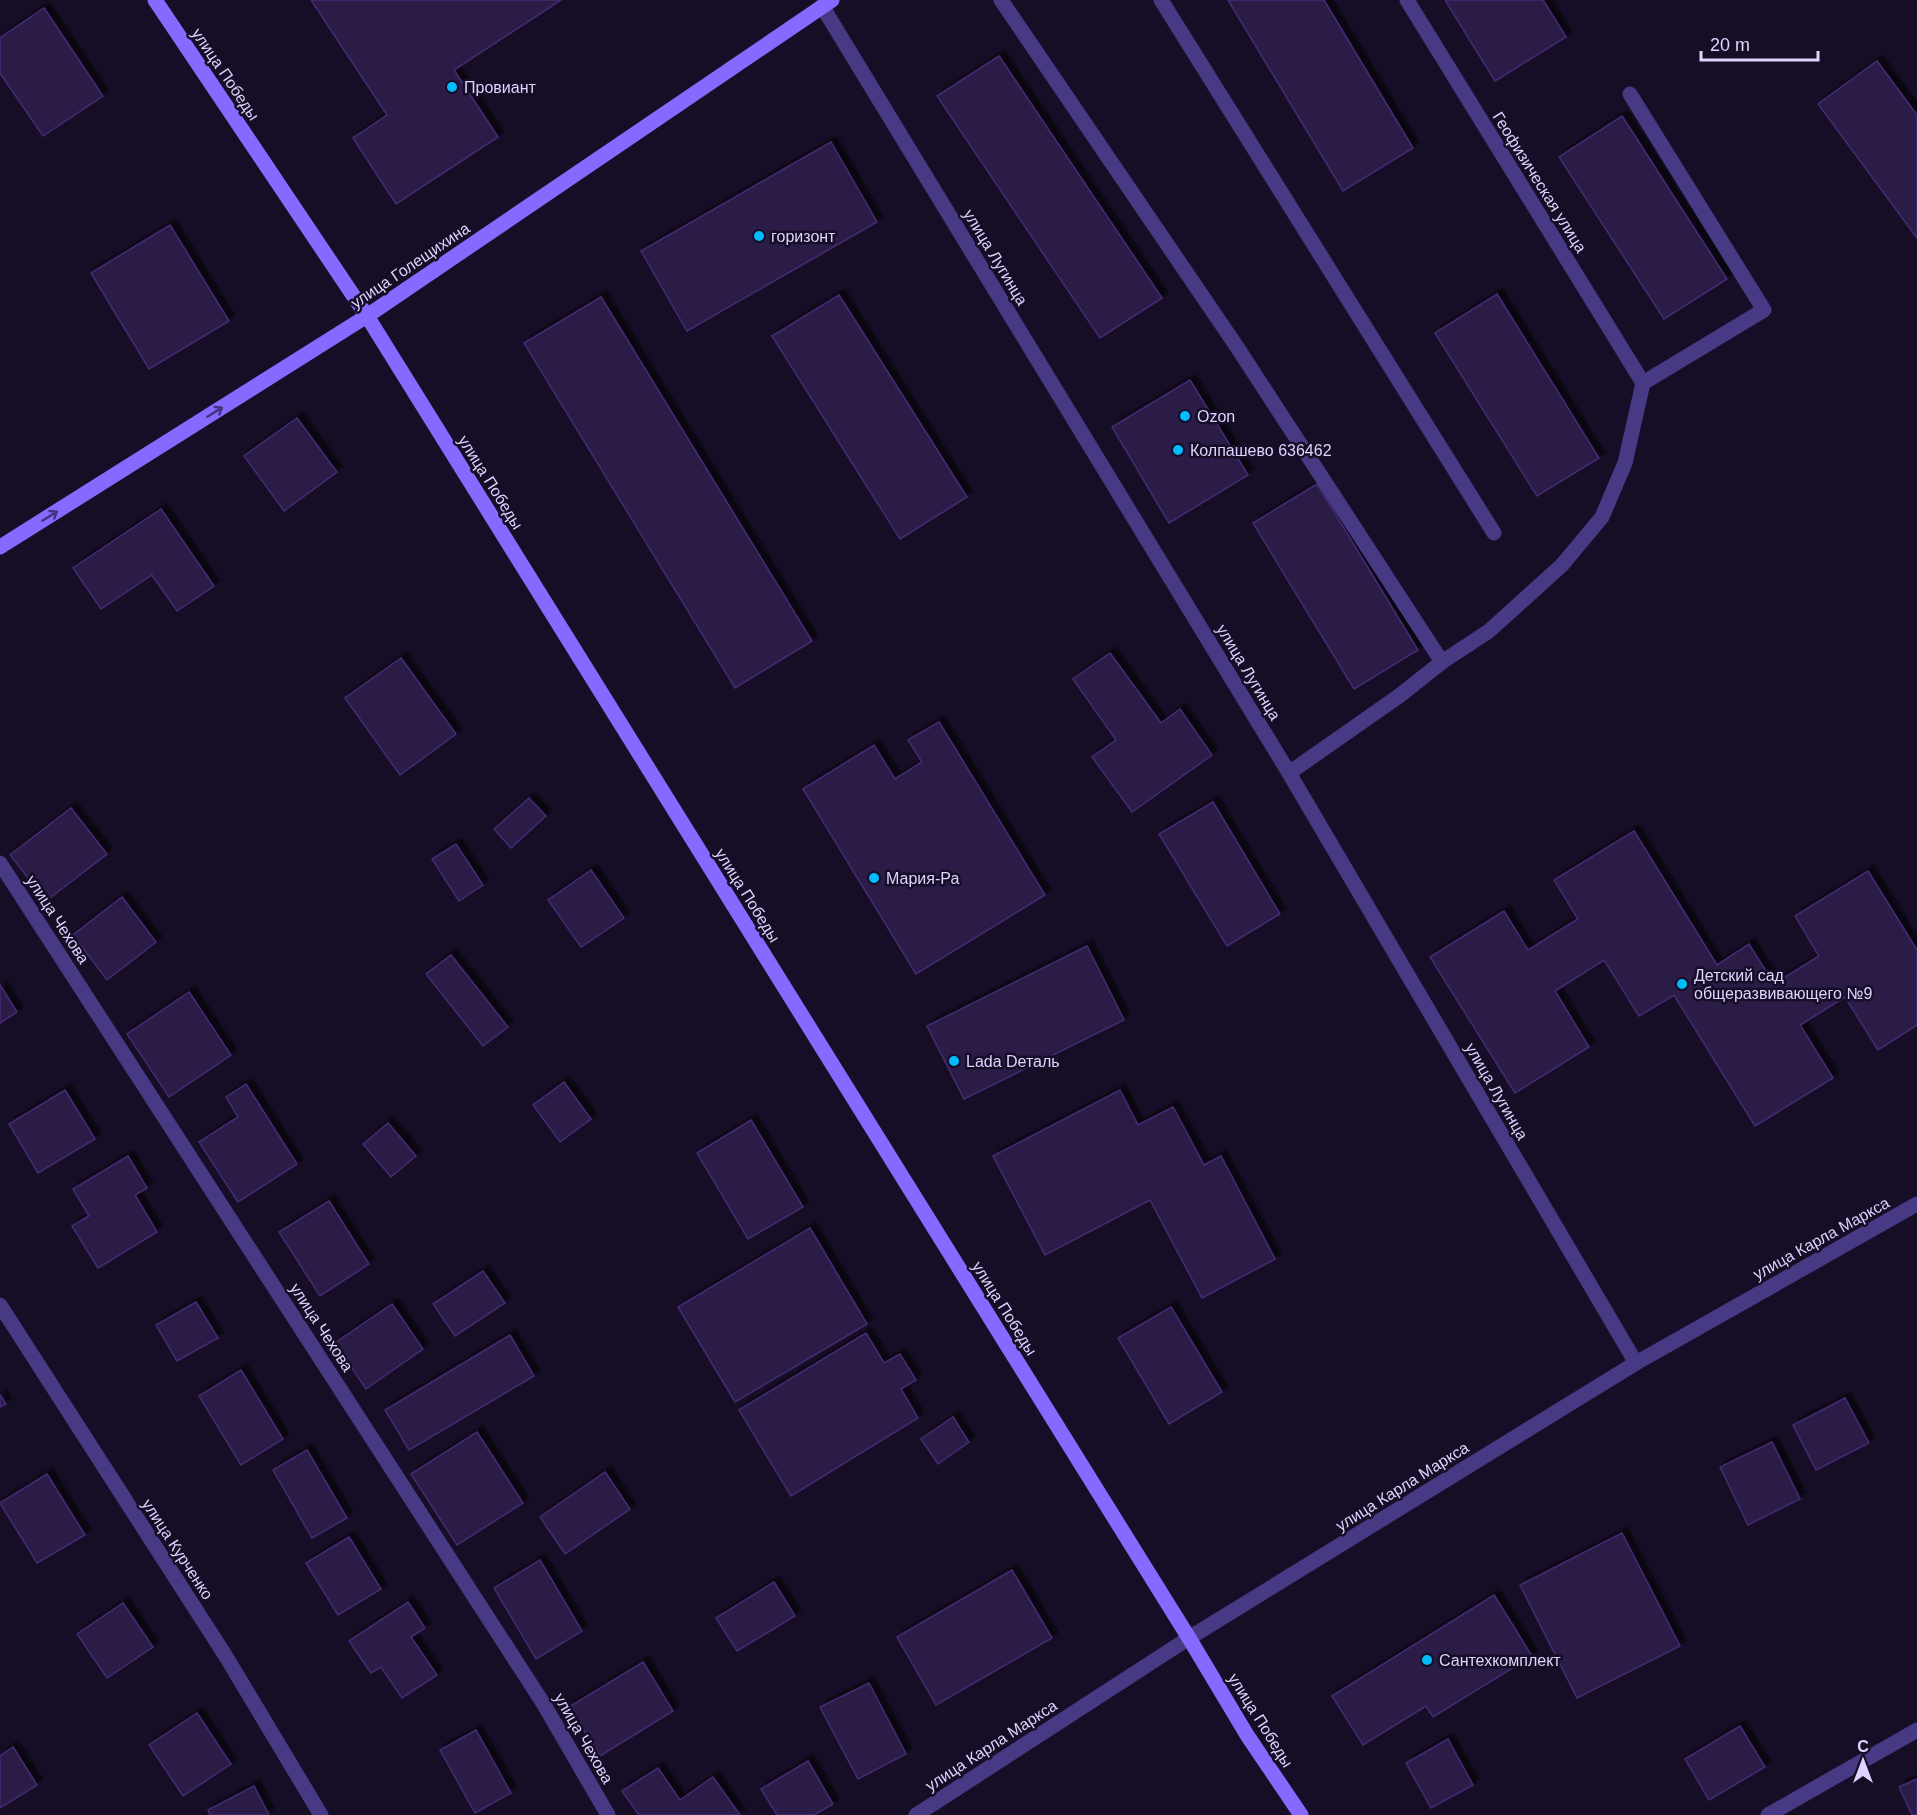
<svg xmlns="http://www.w3.org/2000/svg" width="1917" height="1815" font-family="Helvetica,sans-serif">
	<style>
		.building { fill: #2a1a47; stroke: #452c73; stroke-width: 1.5; filter: url(#shadow) }
		.lines { fill: none; stroke-linecap: round; stroke-linejoin: round }
		.lane { stroke: #483985; stroke-width: 15 }
		.street { stroke: #483985; stroke-width: 15 }
		.secondary { stroke: #866aff; stroke-width: 15 }
		.oneway { stroke: #43337d }
		.poi-dot { fill: #00bcfe; stroke: #160e26; stroke-width: 2 }
		.labels { text-anchor: middle; stroke-width: 5; stroke-linejoin: round; paint-order: stroke }
		.street-label { font-size: 16px; fill: #dfd3ff; stroke: #160e26 }
		.poi-label { font-size: 16px; fill: #dfd3ff; stroke: #160e26; text-anchor: start }
	</style>
	<defs>
		<filter id="shadow"><feDropShadow dx="5.5" dy="-5.5" stdDeviation="1.5" flood-color="#0009"/></filter>
	</defs>
	<rect width="100%" height="100%" fill="#160e26"/>
	<g class="building">
		<path d="M 311,0 L 561,0 L 454,70 L 498,137 L 396,204 L 353,138 L 387,115 Z"/>
		<path d="M 1228,0 L 1324,0 L 1413,148 L 1343,191 Z"/>
		<path d="M 1445,0 L 1543,0 L 1566,37 L 1495,81 Z"/>
		<path d="M 44,8 L 103,96 L 43,136 L 0,73 L 0,38 Z"/>
		<path d="M 999,56 L 1162,298 L 1100,338 L 937,96 Z"/>
		<path d="M 1877,61 L 1917,115 L 1917,238 L 1818,104 Z"/>
		<path d="M 1622,116 L 1727,279 L 1664,319 L 1559,157 Z"/>
		<path d="M 831,142 L 877,222 L 687,331 L 641,251 Z"/>
		<path d="M 170,225 L 229,321 L 149,369 L 91,273 Z"/>
		<path d="M 1497,294 L 1599,458 L 1537,496 L 1435,333 Z"/>
		<path d="M 839,295 L 967,497 L 900,539 L 772,336 Z"/>
		<path d="M 601,297 L 812,641 L 735,688 L 524,343 Z"/>
		<path d="M 1190,380 L 1248,475 L 1169,523 L 1112,427 Z"/>
		<path d="M 297,418 L 337,472 L 284,511 L 244,456 Z"/>
		<path d="M 1317,484 L 1418,650 L 1354,689 L 1253,523 Z"/>
		<path d="M 161,509 L 214,586 L 177,611 L 152,575 L 101,609 L 73,568 Z"/>
		<path d="M 1110,653 L 1161,723 L 1180,709 L 1212,755 L 1132,812 L 1092,757 L 1116,740 L 1073,679 Z"/>
		<path d="M 401,658 L 456,734 L 400,775 L 345,698 Z"/>
		<path d="M 939,722 L 1045,895 L 916,974 L 803,789 L 874,745 L 895,779 L 922,762 L 908,740 Z"/>
		<path d="M 529,798 L 546,816 L 511,848 L 494,829 Z"/>
		<path d="M 1213,802 L 1280,914 L 1227,946 L 1159,834 Z"/>
		<path d="M 71,808 L 107,854 L 46,901 L 10,855 Z"/>
		<path d="M 1634,831 L 1717,965 L 1749,944 L 1774,984 L 1819,956 L 1795,916 L 1868,871 L 1917,950 L 1917,1025 L 1878,1050 L 1845,997 L 1800,1025 L 1833,1078 L 1755,1126 L 1674,995 L 1639,1016 L 1604,960 L 1555,991 L 1589,1047 L 1515,1093 L 1430,957 L 1504,911 L 1528,950 L 1578,919 L 1554,880 Z"/>
		<path d="M 456,844 L 483,885 L 459,901 L 432,859 Z"/>
		<path d="M 591,870 L 624,918 L 581,947 L 548,900 Z"/>
		<path d="M 122,897 L 156,942 L 107,980 L 73,935 Z"/>
		<path d="M 1087,946 L 1124,1020 L 964,1099 L 927,1026 Z"/>
		<path d="M 451,955 L 508,1027 L 483,1046 L 426,974 Z"/>
		<path d="M 0,985 L 17,1012 L 0,1023 Z"/>
		<path d="M 189,992 L 231,1055 L 169,1097 L 127,1034 Z"/>
		<path d="M 564,1082 L 591,1119 L 560,1142 L 533,1105 Z"/>
		<path d="M 246,1084 L 297,1164 L 238,1202 L 199,1142 L 238,1117 L 226,1097 Z"/>
		<path d="M 65,1090 L 95,1139 L 38,1173 L 9,1124 Z"/>
		<path d="M 1120,1090 L 1138,1125 L 1173,1107 L 1204,1165 L 1221,1156 L 1275,1259 L 1202,1298 L 1150,1200 L 1045,1255 L 993,1156 Z"/>
		<path d="M 751,1120 L 803,1207 L 748,1239 L 697,1153 Z"/>
		<path d="M 388,1123 L 416,1156 L 391,1177 L 363,1144 Z"/>
		<path d="M 128,1156 L 147,1188 L 135,1195 L 157,1232 L 98,1268 L 72,1226 L 89,1216 L 73,1189 Z"/>
		<path d="M 329,1201 L 369,1264 L 320,1296 L 279,1232 Z"/>
		<path d="M 810,1228 L 867,1324 L 735,1402 L 678,1307 Z"/>
		<path d="M 483,1271 L 505,1303 L 455,1336 L 433,1304 Z"/>
		<path d="M 196,1302 L 218,1338 L 177,1361 L 156,1325 Z"/>
		<path d="M 392,1304 L 423,1349 L 366,1389 L 335,1343 Z"/>
		<path d="M 1171,1307 L 1222,1392 L 1169,1424 L 1118,1338 Z"/>
		<path d="M 866,1333 L 884,1363 L 900,1354 L 916,1380 L 901,1389 L 918,1418 L 791,1496 L 739,1410 Z"/>
		<path d="M 510,1335 L 534,1376 L 409,1450 L 385,1410 Z"/>
		<path d="M 241,1370 L 283,1439 L 241,1465 L 199,1396 Z"/>
		<path d="M 0,1395 L 6,1404 L 0,1407 Z"/>
		<path d="M 1845,1398 L 1869,1443 L 1816,1470 L 1793,1425 Z"/>
		<path d="M 953,1417 L 969,1442 L 938,1464 L 921,1439 Z"/>
		<path d="M 477,1432 L 523,1503 L 457,1545 L 411,1474 Z"/>
		<path d="M 1772,1442 L 1800,1499 L 1748,1525 L 1720,1467 Z"/>
		<path d="M 307,1450 L 347,1518 L 312,1538 L 273,1470 Z"/>
		<path d="M 605,1472 L 630,1509 L 565,1554 L 540,1517 Z"/>
		<path d="M 47,1474 L 85,1535 L 37,1563 L 0,1503 Z"/>
		<path d="M 1622,1533 L 1680,1646 L 1577,1698 L 1520,1585 Z"/>
		<path d="M 349,1537 L 381,1589 L 338,1615 L 306,1563 Z"/>
		<path d="M 540,1560 L 582,1631 L 536,1659 L 494,1588 Z"/>
		<path d="M 1012,1570 L 1052,1638 L 936,1705 L 897,1637 Z"/>
		<path d="M 774,1582 L 795,1616 L 737,1651 L 716,1618 Z"/>
		<path d="M 1494,1595 L 1532,1656 L 1433,1717 L 1426,1706 L 1363,1745 L 1332,1696 Z"/>
		<path d="M 408,1602 L 425,1628 L 411,1637 L 437,1675 L 402,1698 L 381,1667 L 371,1673 L 349,1641 Z"/>
		<path d="M 123,1603 L 153,1647 L 107,1678 L 77,1634 Z"/>
		<path d="M 643,1662 L 673,1711 L 600,1756 L 569,1707 Z"/>
		<path d="M 869,1683 L 906,1754 L 858,1779 L 820,1707 Z"/>
		<path d="M 197,1713 L 231,1764 L 183,1796 L 149,1745 Z"/>
		<path d="M 1740,1726 L 1765,1767 L 1709,1800 L 1685,1759 Z"/>
		<path d="M 476,1730 L 511,1793 L 475,1813 L 440,1750 Z"/>
		<path d="M 1448,1739 L 1473,1785 L 1431,1808 L 1406,1763 Z"/>
		<path d="M 13,1747 L 37,1785 L 0,1808 L 0,1756 Z"/>
		<path d="M 808,1761 L 833,1804 L 814,1815 L 777,1815 L 761,1789 Z"/>
		<path d="M 658,1768 L 680,1800 L 713,1777 L 740,1815 L 639,1815 L 622,1791 Z"/>
		<path d="M 1917,1779 L 1917,1815 L 1912,1815 L 1899,1787 Z"/>
		<path d="M 254,1786 L 269,1815 L 210,1815 L 208,1810 Z"/>
	</g>
	<g class="lines">
		<g class="lane">
			<path d="M 1001,0 L 1237,347 L 1442,662"/>
			<path d="M 1161,0 L 1494,533"/>
			<path d="M 1630,94 L 1764,310 L 1643,383"/>
		</g>
		<g class="street">
			<path d="M 822,6 L 1289,773 L 1636,1363"/>
			<path d="M 1289,773 L 1399,696 L 1442,662 L 1489,631 L 1562,565 L 1602,517 L 1625,463 L 1643,383 L 1407,0"/>
			<path d="M 0,863 L 543,1703 L 608,1815"/>
			<path d="M 0,1305 L 225,1655 L 321,1815"/>
			<path d="M 916,1815 L 1189,1638 L 1636,1363 L 1917,1204"/>
			<path d="M 1768,1815 L 1917,1730"/>
		</g>
		<g class="secondary">
			<path d="M 155,0 L 367,316 L 1189,1638 L 1247,1735 L 1301,1815"/>
			<path d="M 0,547 L 367,316 L 832,0"/>
		</g>
	</g>
	<defs><path id="oneway-shaft" d="M-6 0H5M1.5-3L5.5 0L1.5 3" fill="none" stroke-width="1.6" stroke-linecap="round" stroke-linejoin="round" transform="scale(1.5)"/></defs>
	<g class="oneway">
		<use href="#oneway-shaft" transform="translate(215 412) rotate(-32)"/>
		<use href="#oneway-shaft" transform="translate(50 516) rotate(-32)"/>
	</g>
	<g class="poi-dot">
		<circle cx="452" cy="87" r="6"/>
		<circle cx="759" cy="236" r="6"/>
		<circle cx="1185" cy="416" r="6"/>
		<circle cx="1178" cy="450" r="6"/>
		<circle cx="874" cy="878" r="6"/>
		<circle cx="1682" cy="984" r="6"/>
		<circle cx="954" cy="1061" r="6"/>
		<circle cx="1427" cy="1660" r="6"/>
	</g>
	<g class="labels">
		<g class="street-label">
			<text transform="translate(226 74) rotate(56)" y="6">улица Победы</text>
			<text transform="translate(1540 182) rotate(58)" y="6">Геофизическая улица</text>
			<text transform="translate(996 257) rotate(59)" y="6">улица Лугинца</text>
			<text transform="translate(410 265) rotate(-34)" y="6">улица Голещихина</text>
			<text transform="translate(491 482) rotate(58)" y="6">улица Победы</text>
			<text transform="translate(1249 672) rotate(59)" y="6">улица Лугинца</text>
			<text transform="translate(748 895) rotate(58)" y="6">улица Победы</text>
			<text transform="translate(58 919) rotate(57)" y="6">улица Чехова</text>
			<text transform="translate(1497 1091) rotate(60)" y="6">улица Лугинца</text>
			<text transform="translate(1821 1238) rotate(-29)" y="6">улица Карла Маркса</text>
			<text transform="translate(1005 1308) rotate(58)" y="6">улица Победы</text>
			<text transform="translate(322 1327) rotate(57)" y="6">улица Чехова</text>
			<text transform="translate(1402 1486) rotate(-32)" y="6">улица Карла Маркса</text>
			<text transform="translate(178 1549) rotate(57)" y="6">улица Курченко</text>
			<text transform="translate(1261 1720) rotate(58)" y="6">улица Победы</text>
			<text transform="translate(584 1738) rotate(60)" y="6">улица Чехова</text>
			<text transform="translate(991 1745) rotate(-33)" y="6">улица Карла Маркса</text>
		</g>
		<g class="poi-label">
			<text x="464" y="93">Провиант</text>
			<text x="771" y="242">горизонт</text>
			<text x="1197" y="422">Ozon</text>
			<text x="1190" y="456">Колпашево 636462</text>
			<text x="886" y="884">Мария-Ра</text>
			<text x="1694" y="981">Детский сад<tspan x="1694" dy="18">общеразвивающего №9</tspan></text>
			<text x="966" y="1067">Lada Dеталь</text>
			<text x="1439" y="1666">Сантехкомплект</text>
		</g>
	</g>
	<g transform="translate(1863 1761)" stroke="#160e26" stroke-width="4.5" paint-order="stroke">
	<path d="M0-4.5L10 22L0 15L-10 22Z" fill="#dfd3ff"/>
	<text y="-9" font-size="16" font-weight="bold" text-anchor="middle" fill="#dfd3ff">С</text>
	</g>
	<path d="M1701 51v9h117v-9" fill="none" stroke="#dfd3ff" stroke-width="3"/>
	<text x="1710" y="51" font-size="18" fill="#dfd3ff" stroke="#160e26" stroke-width="4.5" paint-order="stroke">20 m</text>
</svg>
